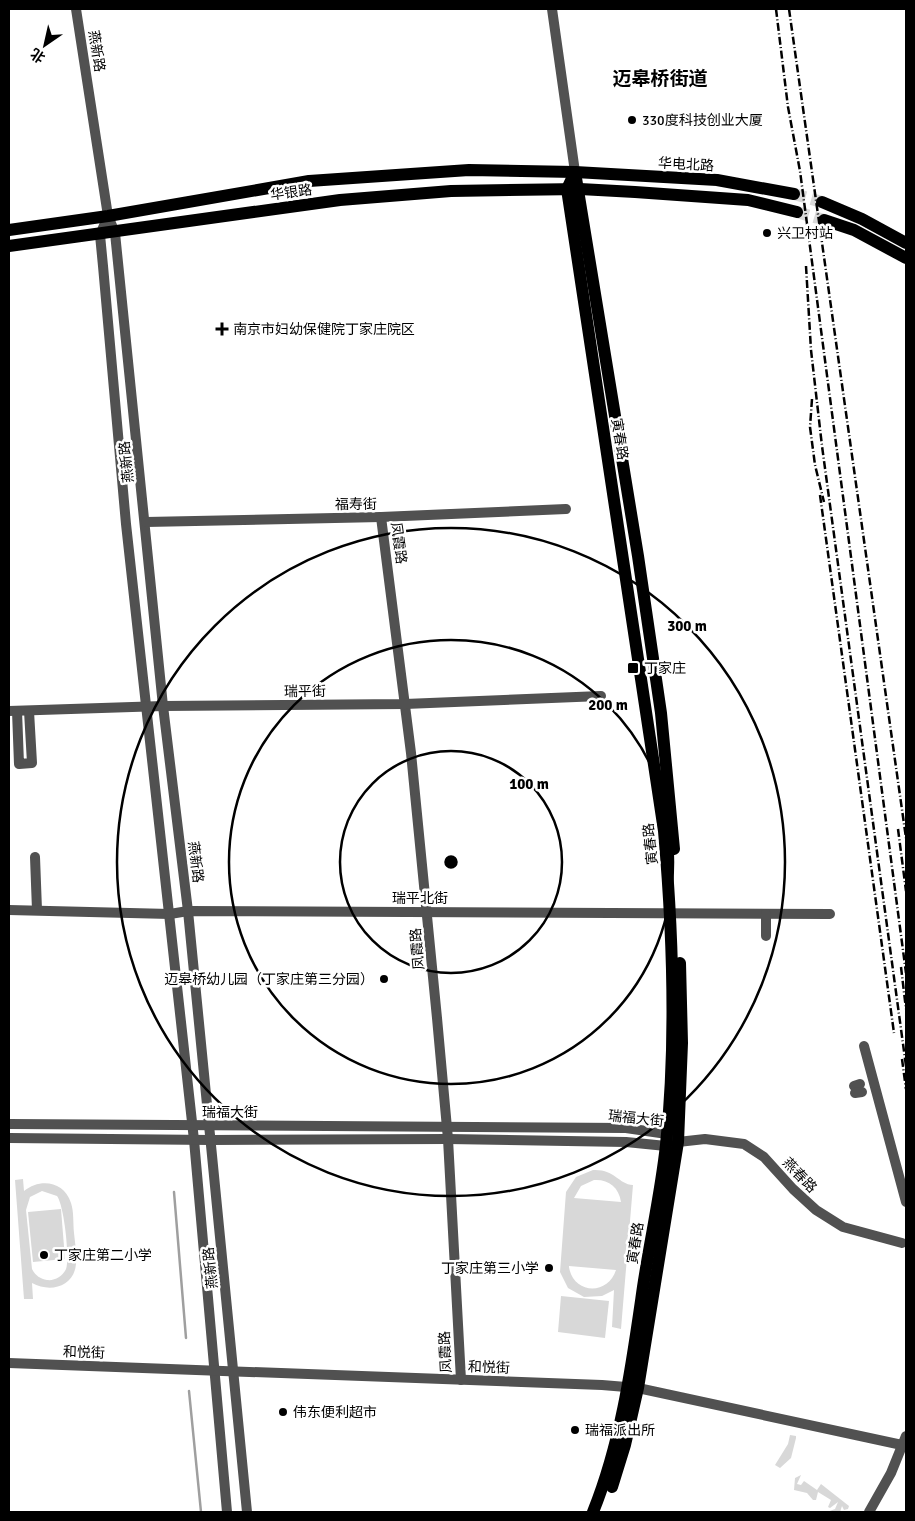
<svg xmlns="http://www.w3.org/2000/svg" width="915" height="1521" font-family="Signika,'Noto Sans SC',sans-serif">
	<style>
		.green { fill: #d8d8d8; fill-rule: evenodd }
		.lines { fill: none; stroke-linecap: round; stroke-linejoin: round }
		.stream { stroke: #9f9f9f; stroke-width: 2.5 }
		.major-tunnel { stroke: #d9d9d9; stroke-width: 12; stroke-dasharray: 12 6; stroke-linecap: butt }
		.minor { stroke: #515151; stroke-width: 10 }
		.major { stroke: #000; stroke-width: 12 }
		.rail { stroke: #000; stroke-width: 2.5; stroke-dasharray: 8 2.5 1 2.5; stroke-linecap: butt }
		.ring { fill: none; stroke: #000; stroke-width: 2.5 }
		.poi-dot { fill: #000; stroke: #fff; stroke-width: 2 }
		.labels { text-anchor: middle; stroke-width: 5; stroke-linejoin: round; paint-order: stroke }
		.street-label { font-size: 14px; fill: #000; stroke: #fff }
		.poi-label { font-size: 14px; fill: #000; stroke: #fff; text-anchor: start }
		.district-label { font-size: 19px; font-weight: bold; fill: #000; stroke: #fff }
		.centre { fill: #000; stroke: #fff; stroke-width: 2.5 }
		.ring-label { font-size: 15px; text-anchor: middle; font-weight: bold; fill: #000; stroke: #fff; stroke-width: 5; stroke-linejoin: round; paint-order: stroke }
	</style>
	<rect width="100%" height="100%" fill="#fff"/>
	<g class="green">
		<path d="M 593,1170 C 615,1169 618,1184 633,1185 L 621,1329 L 612,1327 L 614,1290 L 602,1296 L 584,1297 L 568,1288 L 560,1272 L 566,1192 L 576,1177 ZM 594,1180 C 608,1179 619,1187 621,1202 L 574,1198 L 581,1186 ZM 569,1267 L 569,1266 L 616,1270 C 608,1296 573,1294 569,1267 Z"/>
		<path d="M 23,1179 L 24,1191 C 40,1178 64,1181 71,1203 C 74,1212 73,1223 74,1233 C 75,1243 77,1254 76,1264 C 74,1287 50,1293 32,1283 L 33,1299 L 24,1299 L 15,1180 ZM 42,1191 L 57,1196 C 64,1205 70,1258 66,1269 C 63,1276 55,1281 47,1280 C 40,1279 35,1275 32,1269 L 26,1210 L 30,1197 Z"/>
		<path d="M 61,1209 L 65,1259 L 33,1262 L 28,1212 Z"/>
		<path d="M 561,1296 L 609,1301 L 605,1338 L 558,1332 Z"/>
		<path d="M 790,1435 L 796,1436 L 796,1438 L 791,1458 L 780,1468 L 775,1465 L 788,1444 Z"/>
		<path d="M 801,1475 L 797,1484 L 801,1485 L 804,1481 L 817,1490 L 821,1484 L 849,1506 L 848,1509 L 844,1510 L 842,1506 L 840,1512 L 827,1512 L 835,1509 L 838,1502 L 830,1508 L 828,1507 L 831,1500 L 818,1492 L 816,1500 L 813,1500 L 807,1493 L 794,1490 L 795,1478 Z"/>
	</g>
	<g class="lines">
		<g class="stream">
			<path d="M 174,1192 L 186,1338"/>
			<path d="M 189,1391 L 201,1512"/>
		</g>
		<g class="major-tunnel">
			<path d="M 794,194 L 822,202"/>
			<path d="M 797,212 L 824,220"/>
		</g>
		<g class="minor">
			<path d="M 76,9 L 108,216 L 115,233 L 163,706 L 188,911 L 247,1512"/>
			<path d="M 552,9 L 575,172"/>
			<path d="M 108,216 L 100,235 L 103,266 L 126,524 L 194,1140 L 227,1512"/>
			<path d="M 381,517 L 411,753 L 437,1018 L 448,1139 L 461,1380"/>
			<path d="M 146,522 L 381,517 L 566,509"/>
			<path d="M 9,711 L 163,706 L 405,704 L 601,696"/>
			<path d="M 17,711 L 19,764 L 32,763 L 29,711"/>
			<path d="M 35,857 L 37,910"/>
			<path d="M 9,910 L 170,914 L 188,911 L 830,914"/>
			<path d="M 766,914 L 766,936"/>
			<path d="M 864,1046 L 906,1202"/>
			<path d="M 854,1086 L 860,1084"/>
			<path d="M 855,1093 L 862,1092"/>
			<path d="M 9,1124 L 626,1128 L 667,1134 L 673,1138"/>
			<path d="M 9,1138 L 211,1140 L 448,1139 L 626,1142 L 666,1146 L 678,1142 L 705,1139 L 744,1144 L 764,1157 L 793,1189 L 816,1210 L 843,1227 L 902,1243"/>
			<path d="M 9,1363 L 602,1385 L 638,1388 L 902,1445"/>
			<path d="M 869,1512 L 891,1473 L 906,1436"/>
		</g>
		<g class="major">
			<path d="M 575,172 L 567,189 L 664,831 C 673,934 677,1041 666,1145 C 661,1192 650,1240 643,1287 C 632,1363 622,1440 593,1512"/>
			<path d="M 575,172 L 638,556 L 661,713 L 674,849"/>
			<path d="M 822,202 L 862,219 L 906,243"/>
			<path d="M 824,220 L 854,230 L 906,258"/>
			<path d="M 9,230 L 108,216 L 309,181 L 469,170 L 575,172 L 717,180 L 794,194"/>
			<path d="M 9,246 L 340,200 L 451,191 L 580,189 L 635,192 L 748,200 L 797,212"/>
			<path d="M 612,1487 L 625,1445 L 638,1388 L 678,1142 L 682,1043 L 680,963"/>
		</g>
		<g class="rail">
			<path d="M 776,9 L 788,107 L 800,171 L 906,973"/>
			<path d="M 789,9 L 906,838"/>
			<path d="M 806,266 L 811,350 L 822,446 L 906,1066"/>
			<path d="M 812,399 L 810,427 L 815,465 L 824,502"/>
			<path d="M 820,495 L 894,1033"/>
			<path d="M 898,829 L 906,891"/>
			<path d="M 901,967 L 906,1009"/>
			<path d="M 902,1059 L 906,1089"/>
		</g>
	</g>
	<g class="ring">
		<circle cx="451" cy="862" r="111"/>
		<circle cx="451" cy="862" r="222"/>
		<circle cx="451" cy="862" r="334"/>
	</g>
	<g class="poi-dot">
		<circle cx="632" cy="120" r="5"/>
		<circle cx="767" cy="233" r="5"/>
		<path d="M219.5 321.5h5v5h5v5h-5v5h-5v-5h-5v-5h5z"/>
		<rect x="627" y="662" width="12" height="12" rx="2.5"/>
		<circle cx="384" cy="979" r="5"/>
		<circle cx="44" cy="1255" r="5"/>
		<circle cx="549" cy="1268" r="5"/>
		<circle cx="283" cy="1412" r="5"/>
		<circle cx="575" cy="1430" r="5"/>
	</g>
	<g class="labels">
		<g class="street-label">
			<text transform="translate(97 51) rotate(81)" y="5">燕新路</text>
			<text transform="translate(686 164) rotate(3)" y="5">华电北路</text>
			<text transform="translate(291 192) rotate(-8)" y="5">华银路</text>
			<text transform="translate(620 439) rotate(81)" y="5">寅春路</text>
			<text transform="translate(126 462) rotate(-96)" y="5">燕新路</text>
			<text transform="translate(356 504) rotate(-1)" y="5">福寿街</text>
			<text transform="translate(399 543) rotate(82)" y="5">凤霞路</text>
			<text transform="translate(305 691) rotate(-1)" y="5">瑞平街</text>
			<text transform="translate(650 844) rotate(-96)" y="5">寅春路</text>
			<text transform="translate(196 862) rotate(83)" y="5">燕新路</text>
			<text x="420" y="903">瑞平北街</text>
			<text transform="translate(417 949) rotate(-95)" y="5">凤霞路</text>
			<text x="230" y="1117">瑞福大街</text>
			<text transform="translate(636 1118) rotate(6)" y="5">瑞福大街</text>
			<text transform="translate(800 1175) rotate(46)" y="5">燕春路</text>
			<text transform="translate(635 1243) rotate(-81)" y="5">寅春路</text>
			<text transform="translate(210 1268) rotate(-96)" y="5">燕新路</text>
			<text transform="translate(84 1352) rotate(2)" y="5">和悦街</text>
			<text transform="translate(445 1352) rotate(-93)" y="5">凤霞路</text>
			<text transform="translate(489 1367) rotate(2)" y="5">和悦街</text>
		</g>
		<g class="poi-label">
			<text x="642" y="125">330度科技创业大厦</text>
			<text x="777" y="238">兴卫村站</text>
			<text x="233" y="334">南京市妇幼保健院丁家庄院区</text>
			<text x="644" y="673">丁家庄</text>
			<text x="374" y="984" text-anchor="end">迈皋桥幼儿园（丁家庄第三分园）</text>
			<text x="54" y="1260">丁家庄第二小学</text>
			<text x="539" y="1273" text-anchor="end">丁家庄第三小学</text>
			<text x="293" y="1417">伟东便利超市</text>
			<text x="585" y="1435">瑞福派出所</text>
		</g>
		<g class="district-label">
			<text x="660" y="85">迈皋桥街道</text>
		</g>
	</g>
	<circle cx="451" cy="862" r="8" class="centre"/>
	<g class="ring-label">
		<text x="687" y="631">300 m</text>
		<text x="608" y="710">200 m</text>
		<text x="529" y="789">100 m</text>
	</g>
	<rect width="915" height="1521" fill="none" stroke="#000000" stroke-width="20"/>
	<g transform="translate(45 45) rotate(214)" stroke="#ffffff" stroke-width="4" paint-order="stroke">
	<path d="M0-4L9 19L0 12L-9 19Z" fill="#000000"/>
	<text y="-8" font-size="14" font-weight="bold" text-anchor="middle" fill="#000000">北</text>
	</g>
</svg>
